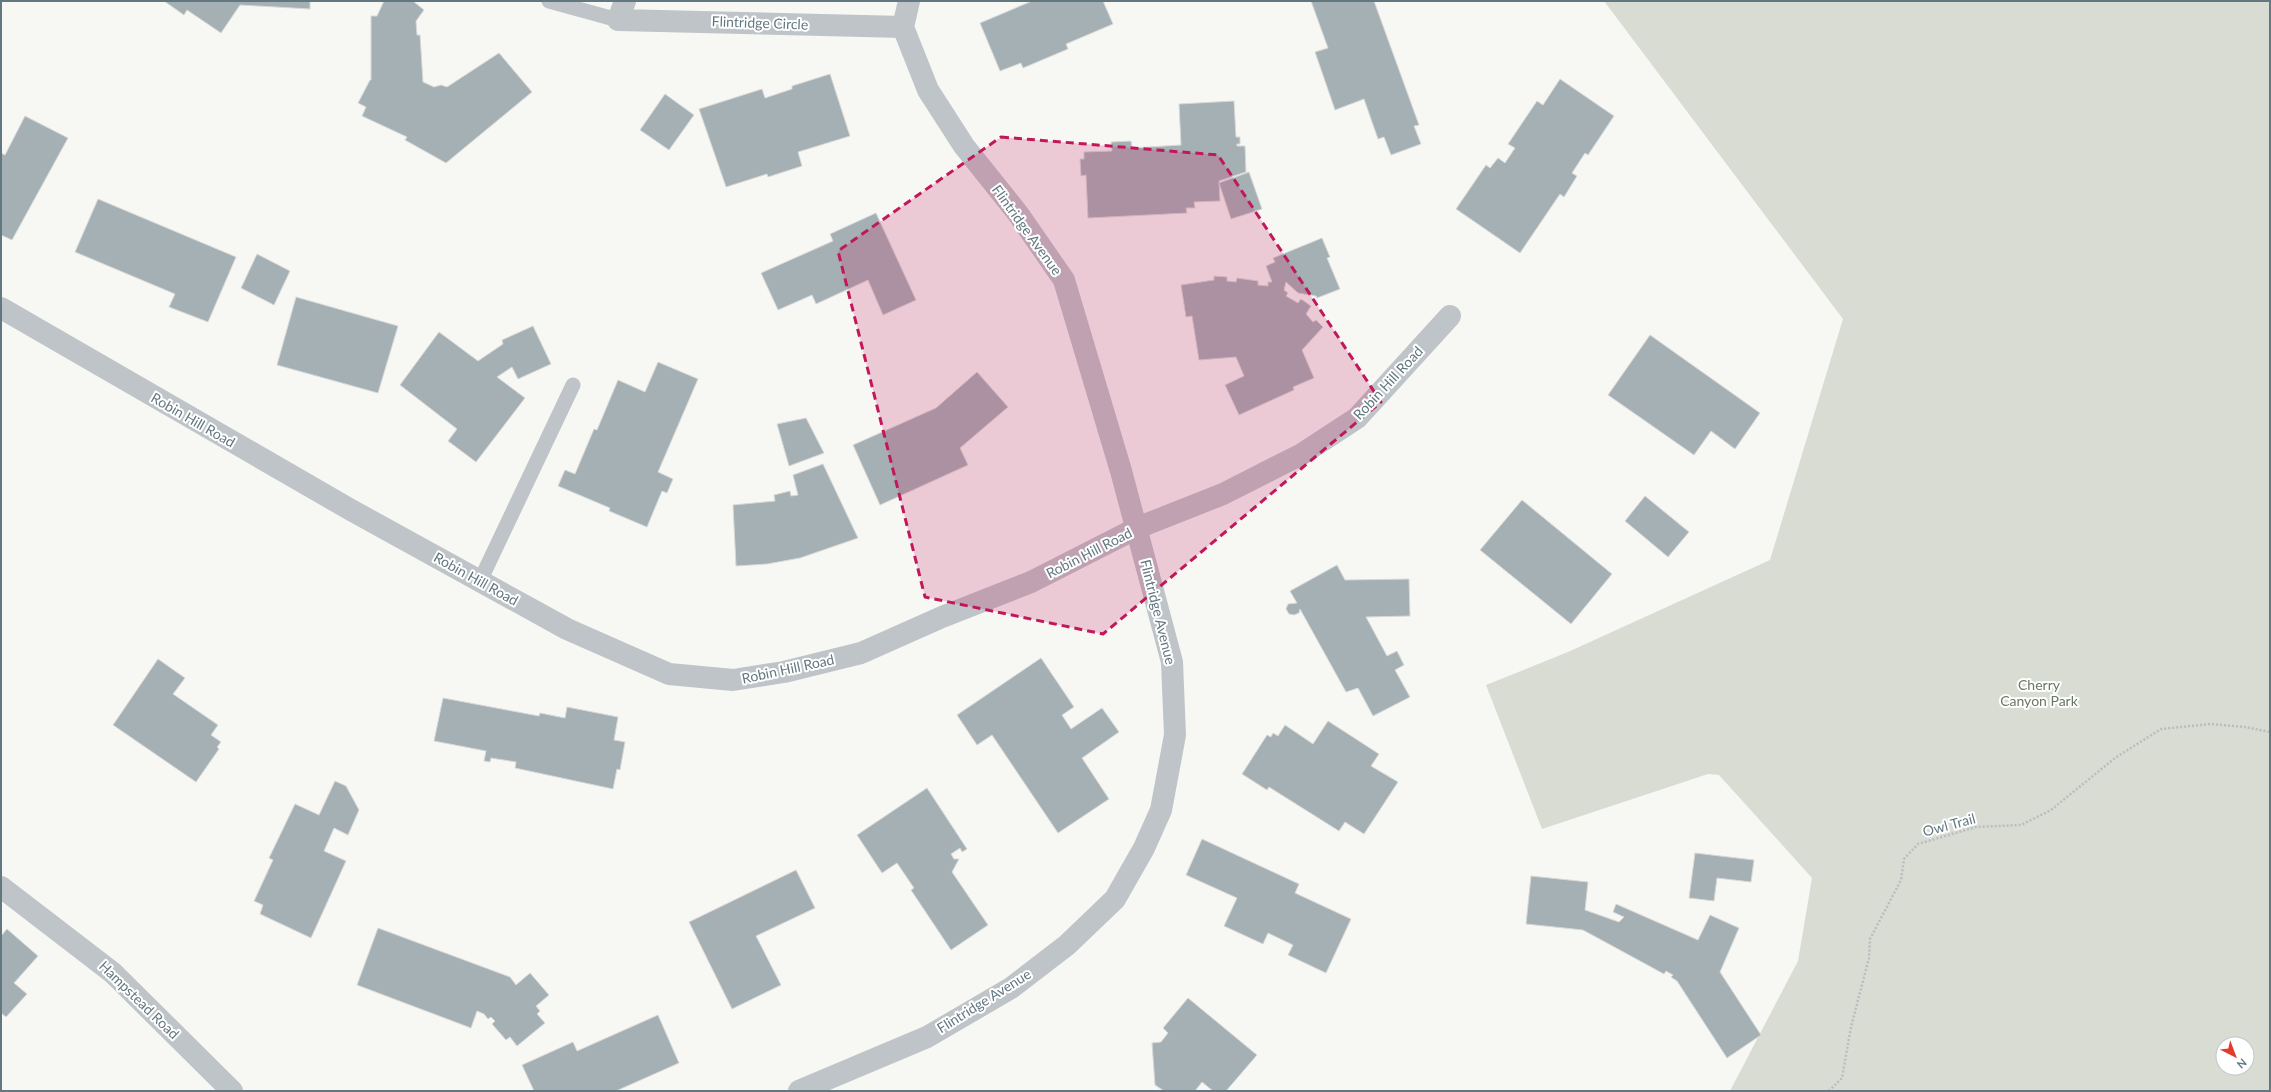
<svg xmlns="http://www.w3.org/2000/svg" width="2271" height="1092" font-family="Lato,sans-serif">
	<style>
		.green { fill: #d8dcd3; fill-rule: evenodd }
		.building { fill: #a5b0b4; stroke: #d9d9d7 }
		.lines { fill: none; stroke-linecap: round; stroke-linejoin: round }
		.path { stroke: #b8bdbf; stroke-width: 2.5; stroke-dasharray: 2 2; stroke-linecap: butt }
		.lane { stroke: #bec4c7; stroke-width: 15 }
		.street { stroke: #bec4c7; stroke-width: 22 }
		.marked { fill: #c2185b; fill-opacity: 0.2; stroke: #c2185b; stroke-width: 3; stroke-dasharray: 8 5; stroke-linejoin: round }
		.labels { text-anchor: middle; stroke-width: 4; stroke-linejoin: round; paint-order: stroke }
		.street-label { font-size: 14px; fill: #62777f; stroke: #fff }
		.park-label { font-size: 14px; fill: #687861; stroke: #fff }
	</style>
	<rect width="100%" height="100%" fill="#f7f7f4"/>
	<path class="green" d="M 1604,1 L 2270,1 L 2270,1091 L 1730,1091 L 1798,961 L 1812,878 L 1719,775 L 1708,774 L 1542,829 L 1486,685 L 1568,652 L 1770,560 L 1843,319 ZM 2223,1044 L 2247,1044 L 2247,1068 L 2223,1068 Z"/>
	<g class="building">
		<path d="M 164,1 L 310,1 L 310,9 L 240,5 L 221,33 L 187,10 L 184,15 Z"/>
		<path d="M 384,1 L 413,1 L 424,10 L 416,21 L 417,35 L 420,35 L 423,82 L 434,87 L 441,85 L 447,87 L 499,53 L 532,92 L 446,163 L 405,140 L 407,137 L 362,116 L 366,107 L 358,103 L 370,80 L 371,80 L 371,16 L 377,16 Z"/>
		<path d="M 1032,1 L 1103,1 L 1113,24 L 1066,44 L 1068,49 L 1023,68 L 1021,63 L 1000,71 L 980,23 Z"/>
		<path d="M 1311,1 L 1374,1 L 1419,125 L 1414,126 L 1421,144 L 1391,155 L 1384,137 L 1378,139 L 1364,99 L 1335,110 L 1315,52 L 1328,48 Z"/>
		<path d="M 830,74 L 850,136 L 798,152 L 802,166 L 768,177 L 767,174 L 726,187 L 699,109 L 762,89 L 765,98 L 792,89 L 792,86 Z"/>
		<path d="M 1560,79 L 1614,116 L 1588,155 L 1585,153 L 1572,173 L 1577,176 L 1564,197 L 1560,194 L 1520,253 L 1456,209 L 1486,165 L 1490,168 L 1498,158 L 1505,163 L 1515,148 L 1508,144 L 1537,101 L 1543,105 Z"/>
		<path d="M 665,94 L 694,115 L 669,150 L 640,130 Z"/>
		<path d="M 1234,101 L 1236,137 L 1240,137 L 1240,144 L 1237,144 L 1237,146 L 1245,146 L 1246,172 L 1219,181 L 1220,201 L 1194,202 L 1195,208 L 1186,208 L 1187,213 L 1088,218 L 1086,175 L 1081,176 L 1080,159 L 1084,159 L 1084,152 L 1112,151 L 1111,142 L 1131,141 L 1132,148 L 1181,145 L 1179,104 Z"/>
		<path d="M 25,116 L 68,138 L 12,240 L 1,235 L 1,153 L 5,155 Z"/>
		<path d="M 1249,172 L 1262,209 L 1231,219 L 1219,183 Z"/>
		<path d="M 98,199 L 236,257 L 208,322 L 169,307 L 175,294 L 75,252 Z"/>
		<path d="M 876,213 L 916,300 L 883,315 L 868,280 L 816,304 L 812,295 L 778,310 L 761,273 L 833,241 L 830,234 Z"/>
		<path d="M 1322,238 L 1330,257 L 1327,258 L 1340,289 L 1317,298 L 1316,296 L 1298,293 L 1286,282 L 1284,290 L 1288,293 L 1286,296 L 1298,303 L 1301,299 L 1311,306 L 1306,314 L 1313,322 L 1316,320 L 1323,327 L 1302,350 L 1314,378 L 1293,387 L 1294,390 L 1239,415 L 1225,385 L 1244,376 L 1236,357 L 1199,360 L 1192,316 L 1186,317 L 1181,285 L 1214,280 L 1214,276 L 1227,277 L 1227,281 L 1236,282 L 1237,278 L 1258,281 L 1258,285 L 1268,286 L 1268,282 L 1272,282 L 1266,266 L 1275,262 L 1273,258 Z"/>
		<path d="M 257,254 L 290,271 L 274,305 L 241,288 Z"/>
		<path d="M 296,297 L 398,326 L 378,393 L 277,365 Z"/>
		<path d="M 533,326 L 551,364 L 518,379 L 512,367 L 497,377 L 525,398 L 476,462 L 448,441 L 457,429 L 400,385 L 439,332 L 478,361 L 503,344 L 502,340 Z"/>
		<path d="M 1650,335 L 1760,413 L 1735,449 L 1711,431 L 1694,455 L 1608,395 Z"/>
		<path d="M 658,362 L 698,379 L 658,472 L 673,479 L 667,493 L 662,491 L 647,527 L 609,511 L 610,508 L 558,486 L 565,470 L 575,474 L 594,429 L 597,430 L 618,380 L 645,392 Z"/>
		<path d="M 977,372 L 1008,407 L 960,448 L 968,465 L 880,505 L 853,445 L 936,408 Z"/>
		<path d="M 806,418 L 824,453 L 789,466 L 777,424 Z"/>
		<path d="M 823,464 L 858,538 L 800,558 L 767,564 L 736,566 L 733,505 L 775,501 L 774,495 L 790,491 L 791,496 L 798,495 L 793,475 Z"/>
		<path d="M 1645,496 L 1689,532 L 1668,557 L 1625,521 Z"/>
		<path d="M 1522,500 L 1612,574 L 1571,624 L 1480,550 Z"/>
		<path d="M 1337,565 L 1345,580 L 1409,579 L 1410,616 L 1366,617 L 1387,656 L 1397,651 L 1404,665 L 1395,670 L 1410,697 L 1373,716 L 1358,688 L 1346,692 L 1300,609 L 1299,613 L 1294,615 L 1289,614 L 1286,609 L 1288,604 L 1297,603 L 1290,591 Z"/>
		<path d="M 1041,658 L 1074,707 L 1062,715 L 1071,729 L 1102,708 L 1119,732 L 1082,758 L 1109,799 L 1058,833 L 992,735 L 977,745 L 957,715 Z"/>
		<path d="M 158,659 L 185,678 L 173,694 L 218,725 L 211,735 L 221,742 L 217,747 L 219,749 L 196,782 L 113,725 Z"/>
		<path d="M 443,698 L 539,716 L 540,713 L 565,718 L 567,707 L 618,717 L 614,740 L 625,742 L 620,770 L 617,769 L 613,789 L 515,768 L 516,762 L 491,758 L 490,762 L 484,761 L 486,751 L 434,741 Z"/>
		<path d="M 1328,721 L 1379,754 L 1371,766 L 1398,782 L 1364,834 L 1345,822 L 1339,831 L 1269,787 L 1267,790 L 1242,774 L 1267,735 L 1271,737 L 1273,733 L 1278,736 L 1285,725 L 1313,744 Z"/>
		<path d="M 335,781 L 346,786 L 359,810 L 348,835 L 334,828 L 324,851 L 346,861 L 311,938 L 260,914 L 263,905 L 254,901 L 273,860 L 269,858 L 295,804 L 319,815 Z"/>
		<path d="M 927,788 L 967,849 L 962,852 L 960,848 L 951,854 L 954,859 L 959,859 L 952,872 L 988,925 L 951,950 L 911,890 L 914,888 L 897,863 L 882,873 L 857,835 Z"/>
		<path d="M 1202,839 L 1299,884 L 1295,893 L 1351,919 L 1326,973 L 1288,955 L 1293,945 L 1268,933 L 1263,944 L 1224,926 L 1237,898 L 1186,875 Z"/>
		<path d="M 1695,853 L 1754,860 L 1751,882 L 1717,878 L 1714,901 L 1689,898 Z"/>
		<path d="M 796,870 L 815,908 L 756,936 L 781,985 L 732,1009 L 689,922 Z"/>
		<path d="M 1531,876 L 1588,882 L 1585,910 L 1619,922 L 1624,917 L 1613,912 L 1616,904 L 1698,940 L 1710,915 L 1739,928 L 1720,972 L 1761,1035 L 1727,1058 L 1677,981 L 1671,977 L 1673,975 L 1666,971 L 1664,974 L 1583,930 L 1526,924 Z"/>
		<path d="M 378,928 L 510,977 L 516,985 L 530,973 L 549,995 L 536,1006 L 540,1011 L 537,1014 L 545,1023 L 517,1046 L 510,1037 L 506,1040 L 492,1024 L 495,1021 L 491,1017 L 488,1019 L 484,1014 L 477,1011 L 471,1028 L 357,985 Z"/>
		<path d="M 7,929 L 38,956 L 14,983 L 27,994 L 6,1017 L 1,1013 L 1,936 Z"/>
		<path d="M 1188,998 L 1257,1055 L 1226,1091 L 1213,1091 L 1202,1082 L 1195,1091 L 1164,1091 L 1155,1085 L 1152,1043 L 1161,1042 L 1168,1033 L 1163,1028 Z"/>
		<path d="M 658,1015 L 679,1063 L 616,1091 L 534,1091 L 522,1065 L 573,1042 L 577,1051 Z"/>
	</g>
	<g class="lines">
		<path class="path" d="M 1829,1091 L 1842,1078 L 1851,1027 L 1869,958 L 1870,939 L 1901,880 L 1904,859 L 1918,844 L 1976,827 L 2021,825 L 2051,810 L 2115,758 L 2161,729 L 2211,724 L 2245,727 L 2270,732"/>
		<g class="lane">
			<path d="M 549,1 L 618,20"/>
			<path d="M 480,581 L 573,385"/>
		</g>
		<g class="street">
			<path d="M 625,1 L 618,20 L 903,27"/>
			<path d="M 1,308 L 351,510 L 567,629 L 669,674 L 733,680 L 784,672 L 861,653 L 942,617 L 1031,582 L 1137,528 L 1223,494 L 1302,454 L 1357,418 L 1450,316"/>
			<path d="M 1,887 L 113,973 L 232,1091"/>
			<path d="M 799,1091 L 927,1037 L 1011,988 L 1067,945 L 1115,899 L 1144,848 L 1161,810 L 1175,735 L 1172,662 L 1121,471 L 1064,280 L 1019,215 L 964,146 L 928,90 L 903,27 L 909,1"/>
		</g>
	</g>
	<path class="marked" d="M 1001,137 L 1218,155 L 1381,402 L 1103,634 L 925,597 L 838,251 Z"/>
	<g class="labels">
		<g class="street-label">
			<text transform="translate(760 23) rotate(2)" y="5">Flintridge Circle</text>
			<text transform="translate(1027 230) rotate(54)" y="5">Flintridge Avenue</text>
			<text transform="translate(1388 383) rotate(-47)" y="5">Robin Hill Road</text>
			<text transform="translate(193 420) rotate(30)" y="5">Robin Hill Road</text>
			<text transform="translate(1089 553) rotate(-27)" y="5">Robin Hill Road</text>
			<text transform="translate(476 579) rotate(29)" y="5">Robin Hill Road</text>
			<text transform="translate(1158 612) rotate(76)" y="5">Flintridge Avenue</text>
			<text transform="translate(788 669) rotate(-12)" y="5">Robin Hill Road</text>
			<text transform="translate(1949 825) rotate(-15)" y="5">Owl Trail</text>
			<text transform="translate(139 1000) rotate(44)" y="5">Hampstead Road</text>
			<text transform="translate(984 1001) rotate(-32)" y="5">Flintridge Avenue</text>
		</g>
		<g class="park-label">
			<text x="2039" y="690">Cherry<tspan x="2039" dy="16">Canyon Park</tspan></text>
		</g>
	</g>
	<rect width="2271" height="1092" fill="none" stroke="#62777f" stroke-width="4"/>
	<g transform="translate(2235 1056) rotate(138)"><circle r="19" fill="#ffffff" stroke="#c0c9cc"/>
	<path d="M0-3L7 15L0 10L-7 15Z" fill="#e33b29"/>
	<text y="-6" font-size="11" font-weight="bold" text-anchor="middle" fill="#62777f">N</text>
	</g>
</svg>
